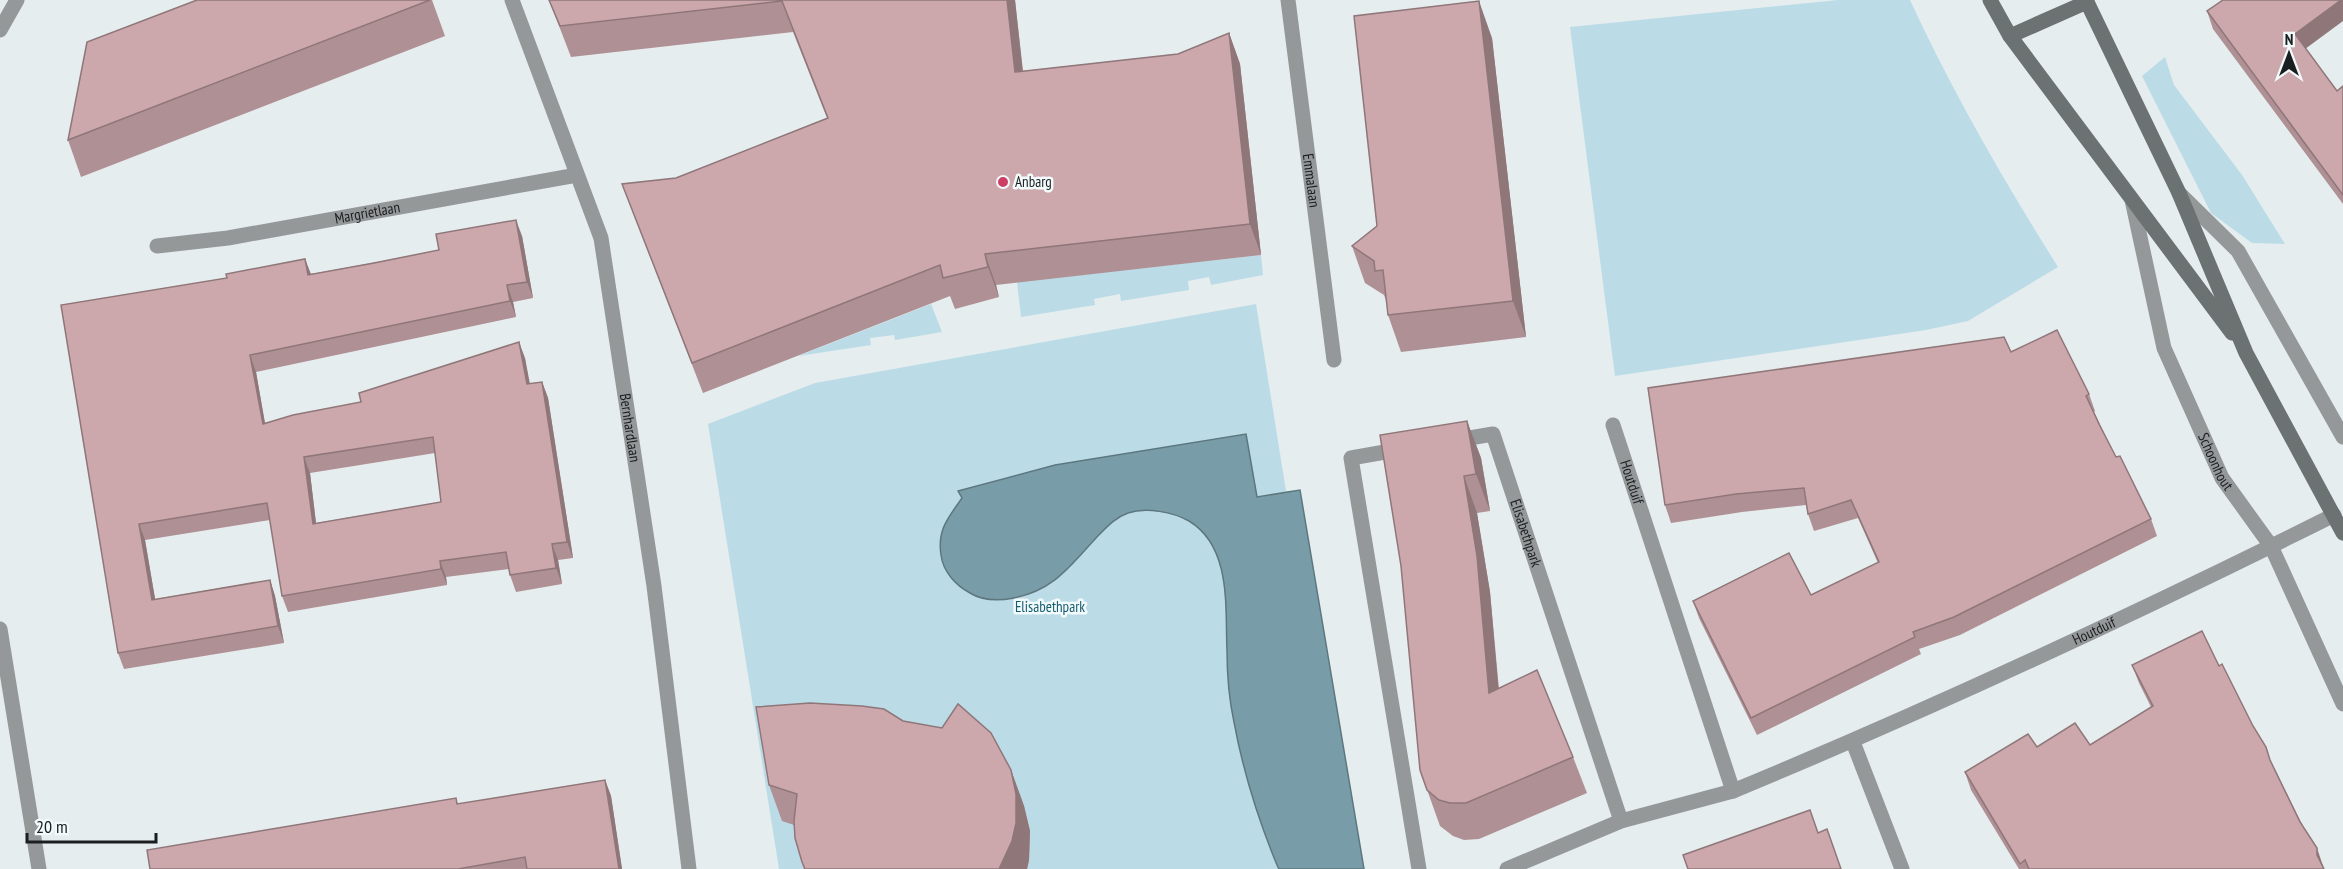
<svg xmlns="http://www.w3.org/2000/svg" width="2343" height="869" font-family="'PT Sans Narrow',sans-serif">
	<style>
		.green { fill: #bbdce7 }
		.water { fill: #799da8; stroke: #5d777f; stroke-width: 1.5 }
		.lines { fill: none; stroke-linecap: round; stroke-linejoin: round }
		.minor { stroke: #959899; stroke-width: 15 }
		.tertiary { stroke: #959899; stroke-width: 15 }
		.secondary { stroke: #6c7172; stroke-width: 15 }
		.wall { fill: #af9095; fill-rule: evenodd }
		.shaded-wall { fill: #8f7679 }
		.building { fill: #cca8ad; stroke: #8f7679; stroke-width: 1.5; fill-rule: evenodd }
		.poi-dot { fill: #cc3e64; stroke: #f2fafc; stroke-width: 2 }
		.labels { text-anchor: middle; stroke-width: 5; stroke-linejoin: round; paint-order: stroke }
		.street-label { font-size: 15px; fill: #1b1e1f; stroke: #f2fafc }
		.poi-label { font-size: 15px; fill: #1b1e1f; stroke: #f2fafc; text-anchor: start }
		.park-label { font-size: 15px; fill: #165c6f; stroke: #f2fafc }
	</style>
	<rect width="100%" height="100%" fill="#e5edef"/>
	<g class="green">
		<path d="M 1838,0 L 1910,0 C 1953,93 2004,181 2058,267 L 1968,321 L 1926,330 L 1615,376 L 1570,27 Z"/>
		<path d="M 2165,57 L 2174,85 L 2242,175 L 2285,244 L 2252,243 L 2211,213 L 2142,76 Z"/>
		<path d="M 1261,255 L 1263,275 L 1211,285 L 1209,277 L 1188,281 L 1189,290 L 1121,301 L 1120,294 L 1094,299 L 1095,305 L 1021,317 L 1017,282 Z"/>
		<path d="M 931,304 L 942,332 L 895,340 L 894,335 L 870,338 L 871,345 L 798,356 Z"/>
		<path d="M 1256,304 L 1286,491 L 1300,490 L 1364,869 L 779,869 L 708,424 L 815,383 Z"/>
	</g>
	<path class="water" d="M 1246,434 L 1257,497 L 1300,490 L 1364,869 L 1279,869 L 1277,865 C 1258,819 1243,771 1234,722 C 1229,699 1227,674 1227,650 C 1225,608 1232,547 1189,521 C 1173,512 1146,507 1128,513 C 1114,518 1106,528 1096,538 C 1070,566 1054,590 1014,598 C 999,601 983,601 970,593 C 955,585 943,571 941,555 C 937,529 949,517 962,498 L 958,491 L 1055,465 Z"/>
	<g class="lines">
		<g class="minor">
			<path id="s1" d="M 512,0 L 601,238 L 654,586 L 689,869"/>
			<path id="s2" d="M 1288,0 L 1334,360"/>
			<path d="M 2179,193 L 2238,251 L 2343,437"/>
			<path id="s3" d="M 2132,200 L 2164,348 L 2222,478 L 2271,546 L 2343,704"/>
			<path id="s4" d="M 157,246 L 228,238 L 577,175"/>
			<path id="s5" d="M 1613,425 L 1733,791 C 1936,707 2137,613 2334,515"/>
			<path id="s6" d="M 1452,441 L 1493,434 L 1621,821"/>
			<path d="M 1402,449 L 1351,458 L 1419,869"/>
			<path d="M 0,629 L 39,869"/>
			<path d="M 1853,742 L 1902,869"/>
			<path d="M 1507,869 L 1621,821 L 1733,791"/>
		</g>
		<path class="tertiary" d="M 0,30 L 17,0"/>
		<g class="secondary">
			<path d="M 1990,0 L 2010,36 L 2232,333"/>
			<path d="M 2086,0 L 2179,193 L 2246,353 L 2343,533"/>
			<path d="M 2010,36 L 2087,2"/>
		</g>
	</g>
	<g class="wall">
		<path d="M 197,0 L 432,0 L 445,36 L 81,177 L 68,140 Z"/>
		<path d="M 549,0 L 1015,0 L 1023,71 L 1178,54 L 1229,33 L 1240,64 L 1261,255 L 996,285 L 999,297 L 955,309 L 950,296 L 703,393 L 622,184 L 676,178 L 827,118 L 793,32 L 571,57 Z"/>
		<path d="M 2207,11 L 2305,48 L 2337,91 L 2343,86 L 2343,204 L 2213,29 Z"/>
		<path d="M 1492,38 L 1526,337 L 1401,352 L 1388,315 L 1387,303 L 1384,295 L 1365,283 L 1352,246 L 1377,226 Z"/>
		<path d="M 522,236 L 533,298 L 513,302 L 516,317 L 256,372 L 265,423 L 361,402 L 525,358 L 529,384 L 542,382 L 548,398 L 573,558 L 558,560 L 562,584 L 516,592 L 510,575 L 509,569 L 446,577 L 447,585 L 288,612 L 282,596 L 270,520 L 145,540 L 155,599 L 270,580 L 275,596 L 284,643 L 124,669 L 118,653 L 61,305 L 227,278 L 305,259 L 311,274 ZM 435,453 L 441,502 L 316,523 L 310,473 Z"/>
		<path d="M 2011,352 L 2089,394 L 2095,411 L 2094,412 L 2116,457 L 2151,519 L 2157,536 L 1960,635 L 1919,649 L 1921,654 L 1757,735 L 1699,618 L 1693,601 L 1811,595 L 1878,563 L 1858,518 L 1814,531 L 1808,514 L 1806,505 L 1742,512 L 1671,523 L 1665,505 Z"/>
		<path d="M 1467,421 L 1481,458 L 1490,511 L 1477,513 L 1490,592 L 1499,689 L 1573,757 L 1587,793 L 1479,839 L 1464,840 L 1453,836 L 1440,826 L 1420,770 L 1401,566 Z"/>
		<path d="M 2132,665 L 2219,666 L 2253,726 L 2323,866 L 2324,869 L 2019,869 L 1971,790 L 1965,772 L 2037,747 L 2090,745 L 2151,707 L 2139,683 Z"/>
		<path d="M 903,721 L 1011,770 L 1024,806 L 1030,831 L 1029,860 L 1027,869 L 804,869 L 802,862 L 794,825 L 782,821 L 769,785 Z"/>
		<path d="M 605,780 L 611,796 L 622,869 L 150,869 L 456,798 L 458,804 Z"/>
	</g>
	<g class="shaded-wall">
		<path d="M 1007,0 L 1015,0 L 1026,102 L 1015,72 Z"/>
		<path d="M 2341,0 L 2343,0 L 2343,21 L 2301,52 L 2295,34 Z"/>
		<path d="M 1479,1 L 1492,38 L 1526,337 L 1513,301 Z"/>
		<path d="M 1229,33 L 1240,64 L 1261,255 L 1250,224 Z"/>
		<path d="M 516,220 L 522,236 L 533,298 L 527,282 Z"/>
		<path d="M 985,254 L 996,285 L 999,297 L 988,267 Z"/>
		<path d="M 305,259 L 311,275 L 308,275 Z"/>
		<path d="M 507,285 L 513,302 L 516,317 L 510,301 Z"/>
		<path d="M 519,342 L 525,358 L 533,400 L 527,384 Z"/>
		<path d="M 250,355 L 256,372 L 268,441 L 263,424 Z"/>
		<path d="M 542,382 L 548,398 L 573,558 L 567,542 Z"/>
		<path d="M 1467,421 L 1481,458 L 1490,511 L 1476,474 Z"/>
		<path d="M 304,457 L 310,473 L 318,540 L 313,524 Z"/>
		<path d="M 1464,476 L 1477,513 L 1490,592 L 1502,730 L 1489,693 Z"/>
		<path d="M 139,524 L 145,540 L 158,616 L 152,600 Z"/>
		<path d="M 552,544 L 558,560 L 562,584 L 556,568 Z"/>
		<path d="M 440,561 L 446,577 L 447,585 L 441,569 Z"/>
		<path d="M 270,580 L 275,596 L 284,643 L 278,626 Z"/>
		<path d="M 1011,770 L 1024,806 L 1030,831 L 1029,860 L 1027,869 L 999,869 Z"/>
		<path d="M 605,780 L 611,796 L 622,869 L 619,869 Z"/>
		<path d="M 2317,848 L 2323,866 L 2323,869 L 2317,855 Z"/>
	</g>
	<g class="building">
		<path d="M 197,0 L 430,0 L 68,140 L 87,42 Z"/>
		<path d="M 549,0 L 1007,0 L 1015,72 L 1178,54 L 1229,33 L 1250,224 L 985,254 L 988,267 L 943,278 L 940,265 L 692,363 L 622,184 L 676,178 L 828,118 L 782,1 L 560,26 Z"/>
		<path d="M 2223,0 L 2341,0 L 2295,34 L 2337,91 L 2343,86 L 2343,195 L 2207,11 Z"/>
		<path d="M 1479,1 L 1513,301 L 1388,315 L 1383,270 L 1375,271 L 1374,261 L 1352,246 L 1377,226 L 1354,16 Z"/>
		<path d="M 516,220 L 527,282 L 507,285 L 510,301 L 250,355 L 263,424 L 293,415 L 361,402 L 359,393 L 519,342 L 527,384 L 542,382 L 567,542 L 552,544 L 556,568 L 510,575 L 506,552 L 440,561 L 441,569 L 282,596 L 267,503 L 139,524 L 152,600 L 270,580 L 278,626 L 118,653 L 61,305 L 227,278 L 226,274 L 305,259 L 308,275 L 374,263 L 439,250 L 436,234 ZM 433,437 L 441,502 L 313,524 L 304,457 Z"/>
		<path d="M 2057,330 L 2089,394 L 2086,396 L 2100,426 L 2116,457 L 2120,456 L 2151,519 L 1954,617 L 1913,632 L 1915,637 L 1751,718 L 1693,601 L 1789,553 L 1811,595 L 1879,562 L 1851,500 L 1808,514 L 1804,488 L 1736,494 L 1665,505 L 1648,388 L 2004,337 L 2011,352 Z"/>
		<path d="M 1467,421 L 1476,474 L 1464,476 L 1477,556 L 1489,693 L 1537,670 L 1573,757 L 1466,803 L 1450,803 L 1439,800 L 1427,790 L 1420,770 L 1401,566 L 1380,435 Z"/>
		<path d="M 2202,631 L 2219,666 L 2222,664 L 2253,726 L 2266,747 L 2270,760 L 2300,822 L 2317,848 L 2317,855 L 2324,869 L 2029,869 L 2025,860 L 2020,864 L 1965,772 L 2028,734 L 2037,747 L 2075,723 L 2090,745 L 2153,706 L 2132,665 Z"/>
		<path d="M 810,703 L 862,706 L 884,709 L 903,721 L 942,728 L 958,704 L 991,733 L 1011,770 L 1016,794 L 1016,823 L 1012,841 L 999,869 L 805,869 L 802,862 L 795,838 L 794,821 L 797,794 L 769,785 L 756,707 Z"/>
		<path d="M 605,780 L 619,869 L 527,869 L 525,857 L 458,869 L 150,869 L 147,850 L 456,798 L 457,804 Z"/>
		<path d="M 1810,810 L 1818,833 L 1827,829 L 1841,869 L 1688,869 L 1683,855 Z"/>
	</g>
	<circle class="poi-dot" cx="1003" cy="182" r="6"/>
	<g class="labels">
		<g class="street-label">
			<text dy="5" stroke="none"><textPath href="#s2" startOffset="182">Emmalaan</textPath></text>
			<text dy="5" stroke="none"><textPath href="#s4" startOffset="213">Margrietlaan</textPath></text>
			<text dy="5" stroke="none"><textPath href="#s1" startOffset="446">Bernhardlaan</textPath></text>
			<text dy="5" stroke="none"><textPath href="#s3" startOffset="276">Schoonhout</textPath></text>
			<text dy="5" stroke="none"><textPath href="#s5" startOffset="60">Houtduif</textPath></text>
			<text dy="5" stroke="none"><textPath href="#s6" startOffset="146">Elisabethpark</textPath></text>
			<text dy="5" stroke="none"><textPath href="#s5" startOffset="780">Houtduif</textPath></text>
		</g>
		<g class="poi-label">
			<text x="1015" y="187">Anbarg</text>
		</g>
		<g class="park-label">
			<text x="1050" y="612">Elisabethpark</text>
		</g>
	</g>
	<g transform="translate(2289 54)" stroke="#f2fafc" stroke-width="4.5" paint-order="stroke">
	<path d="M0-4.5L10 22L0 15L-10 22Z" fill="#1b1e1f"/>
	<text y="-9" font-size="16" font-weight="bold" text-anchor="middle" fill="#1b1e1f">N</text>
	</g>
	<path d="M27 833v9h129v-9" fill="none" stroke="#1b1e1f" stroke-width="3"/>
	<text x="36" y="833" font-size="18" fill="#1b1e1f" stroke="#f2fafc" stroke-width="4.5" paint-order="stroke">20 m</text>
</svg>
